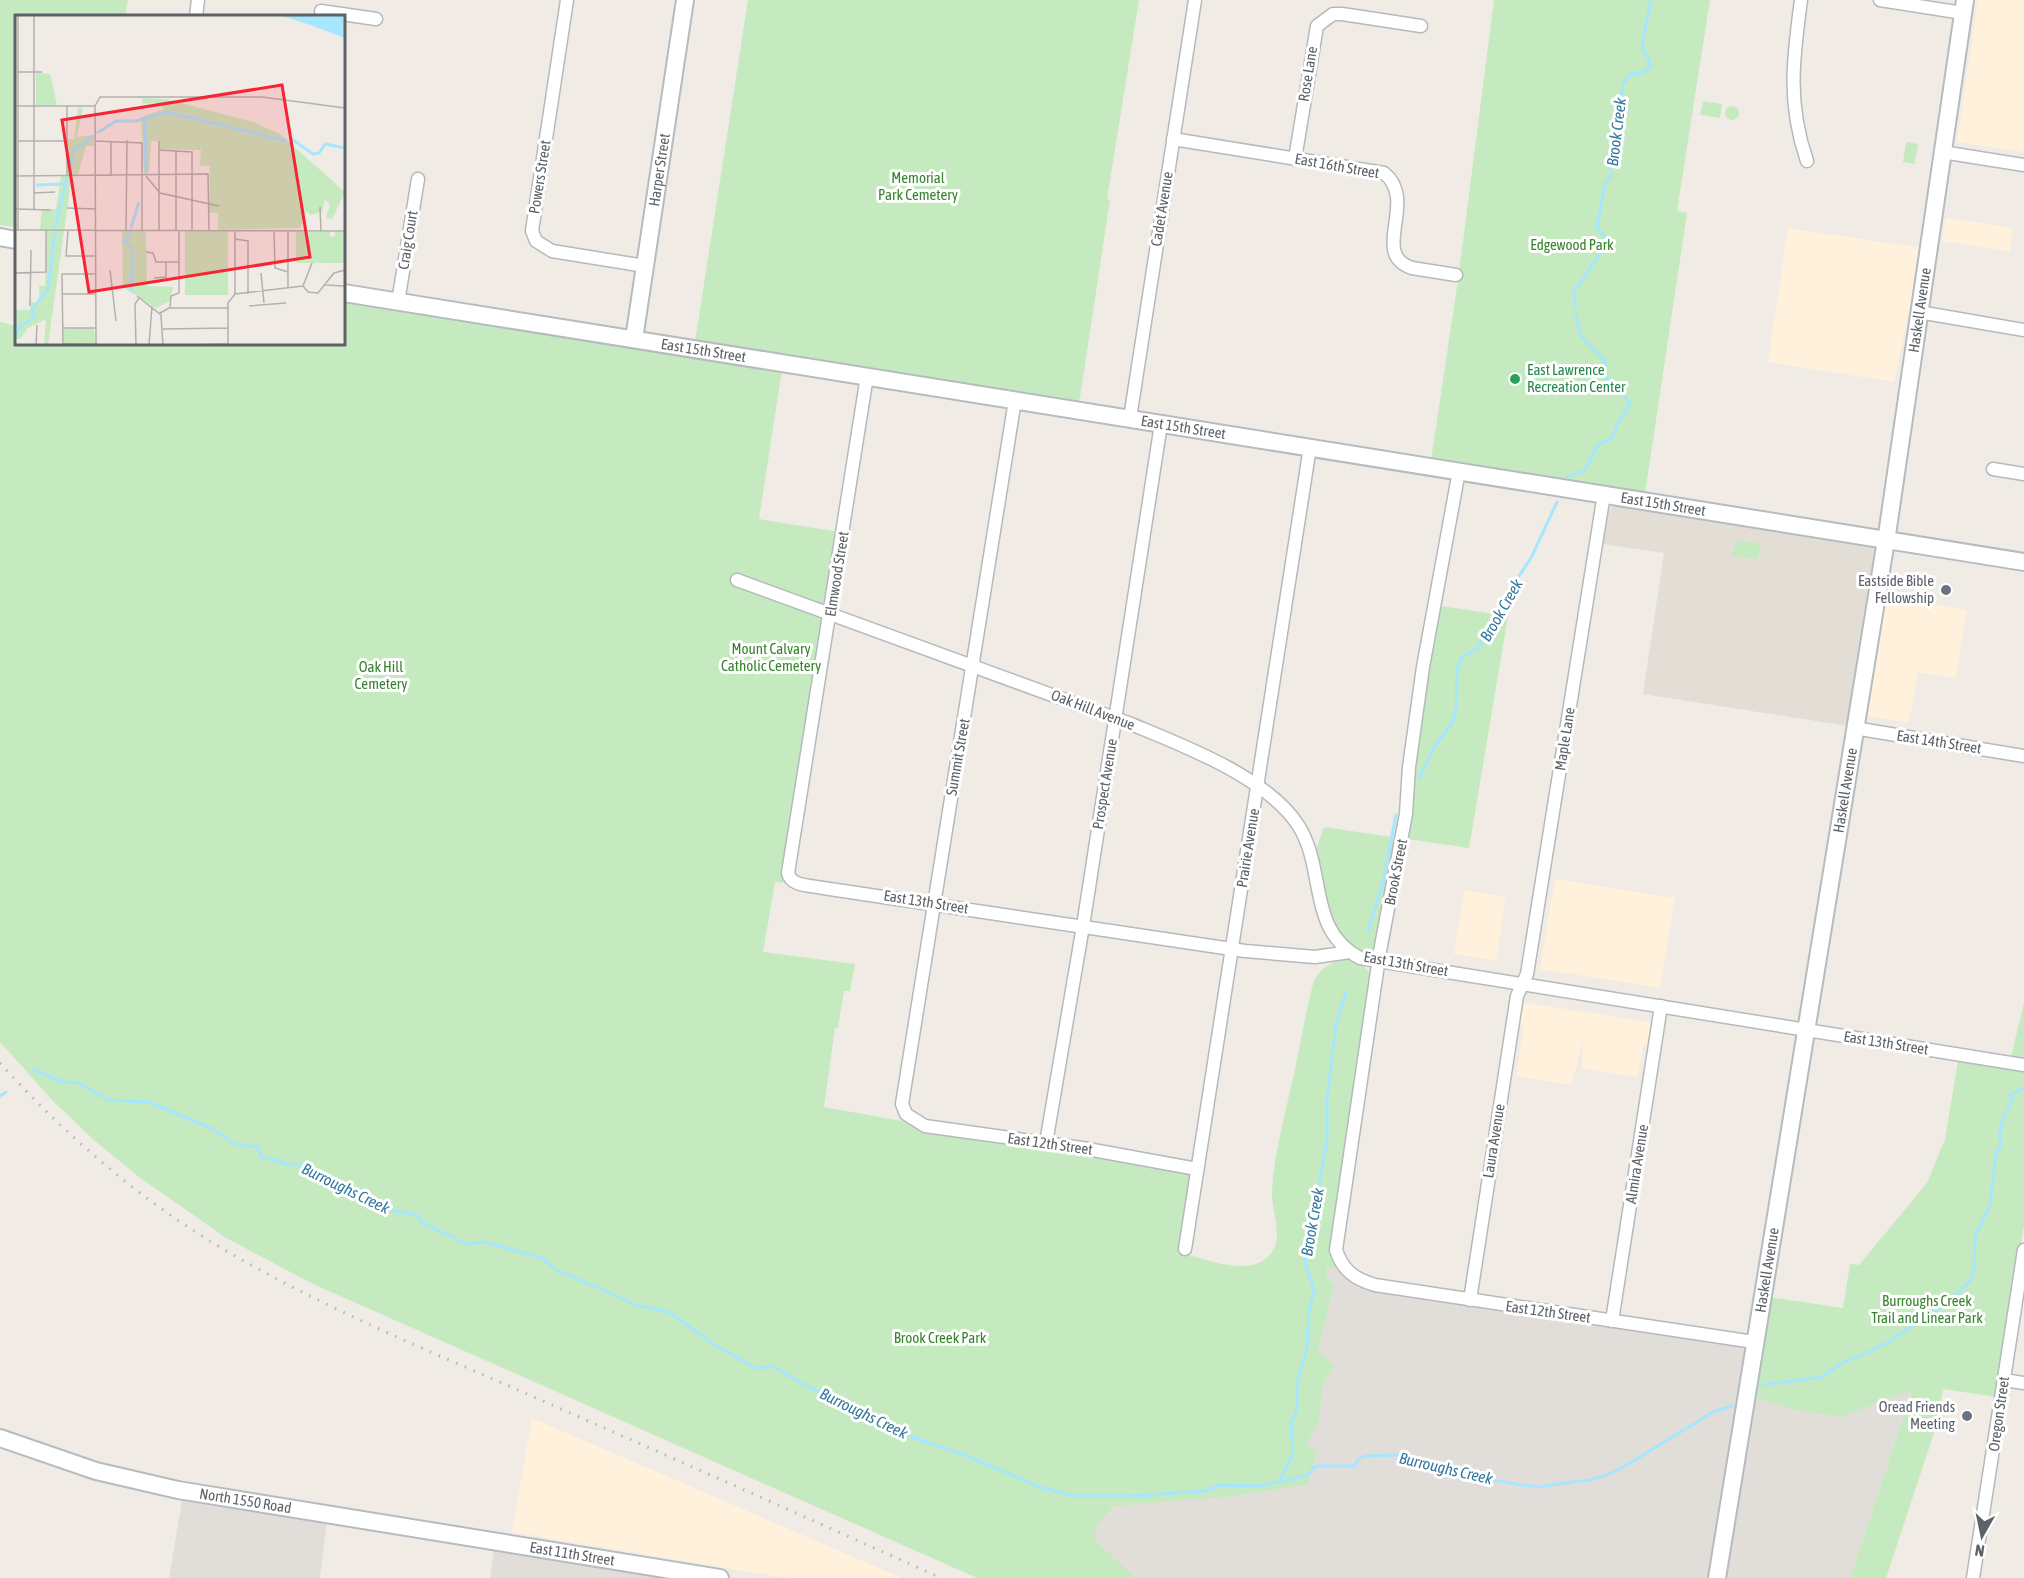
<svg xmlns="http://www.w3.org/2000/svg" width="2024" height="1578" font-family="'Asap Condensed',sans-serif">
	<style>
		.commercial { fill: #fff1db }
		.industrial { fill: #e1ded9 }
		.education { fill: #e2ddd5 }
		.green { fill: #c6eabf }
		.lines { fill: none; stroke-linecap: round; stroke-linejoin: round }
		.stream { stroke: #a6e6ff; stroke-width: 3 }
		.street-casing { stroke: #b5b9bd; stroke-width: 15 }
		.secondary-casing { stroke: #b6bbc0; stroke-width: 20 }
		.street { stroke: #fff; stroke-width: 12 }
		.secondary { stroke: #fff; stroke-width: 16 }
		.rail { stroke: #b4b5b6; stroke-width: 3; stroke-dasharray: 1.5 8; stroke-linecap: butt }
		.leisure-dot { fill: #2e9e5b; stroke: #fff; stroke-width: 2 }
		.worship-dot { fill: #6b7280; stroke: #fff; stroke-width: 2 }
		.labels { text-anchor: middle; stroke-width: 6; stroke-linejoin: round; paint-order: stroke }
		.street-label { font-size: 15px; fill: #5c6267; stroke: #fff }
		.park-label { font-size: 15px; fill: #37842e; stroke: #fff }
		.leisure-label { font-size: 15px; fill: #27864d; stroke: #fff; text-anchor: start }
		.worship-label { font-size: 15px; fill: #5b616d; stroke: #fff; text-anchor: end }
		.water-label { font-size: 16px; font-style: italic; fill: #33789e; stroke: #fff }
		.inset-river { fill: none; stroke: #a6e6ff; stroke-width: 3 }
		.inset-road { fill: none; stroke: #b1b1af; stroke-width: 1.5 }
		.view { fill: #f72434; fill-opacity: 0.15; stroke: #f72434; stroke-width: 3 }
		.inset-edge { fill: none; stroke: #5c6267; stroke-width: 3 }
	</style>
	<rect width="100%" height="100%" fill="#f0ece5"/>
	<g class="commercial">
		<path d="M 1978,0 L 2024,0 L 2024,152 L 1957,142 Z"/>
		<path d="M 1946,218 L 2013,228 L 2010,252 L 1942,241 Z"/>
		<path d="M 1788,228 L 1922,248 L 1894,382 L 1768,362 Z"/>
		<path d="M 1883,597 L 1967,610 L 1956,678 L 1918,672 L 1909,723 L 1866,716 Z"/>
		<path d="M 1555,879 L 1675,898 L 1660,988 L 1540,969 Z"/>
		<path d="M 1464,890 L 1506,897 L 1496,961 L 1454,954 Z"/>
		<path d="M 1517,1001 L 1658,1024 L 1655,1047 L 1643,1045 L 1638,1077 L 1582,1068 L 1583,1040 L 1572,1085 L 1516,1076 L 1524,1026 L 1513,1024 Z"/>
		<path d="M 532,1418 L 902,1578 L 787,1578 L 512,1532 Z"/>
	</g>
	<g class="industrial">
		<path d="M 1327,1267 L 1340,1269 L 1344,1274 L 1761,1349 L 1753,1397 L 1840,1417 L 1912,1389 L 1850,1578 L 1067,1578 L 1080,1490 L 1296,1464 Z"/>
		<path d="M 183,1495 L 328,1514 L 320,1578 L 169,1578 Z"/>
		<path d="M 495,1542 L 681,1578 L 490,1578 Z"/>
	</g>
	<path class="education" d="M 1614,504 L 1872,546 L 1877,552 L 1848,726 L 1643,694 L 1664,553 L 1602,544 L 1608,512 Z"/>
	<g class="green">
		<path d="M 0,0 L 128,0 L 125,16 L 16,16 L 16,227 L 0,225 Z"/>
		<path d="M 748,0 L 1139,0 L 1107,199 L 1110,200 L 1079,404 L 695,342 Z"/>
		<path d="M 1494,0 L 1710,0 L 1677,211 L 1687,213 L 1645,494 L 1431,460 L 1458,280 Z"/>
		<path d="M 1703,101 L 1722,104 L 1720,118 L 1700,115 Z"/>
		<circle cx="1732" cy="113" r="7"/>
		<path d="M 1906,142 L 1918,144 L 1915,164 L 1903,162 Z"/>
		<path d="M 344,299 L 782,370 L 759,519 L 839,532 L 826,601 L 819,605 L 824,618 L 783,883 L 775,882 L 763,952 L 855,964 L 850,991 L 844,991 L 838,1028 L 835,1028 L 824,1107 L 1190,1173 L 1179,1252 C 1202,1258 1243,1275 1264,1260 C 1288,1244 1271,1213 1272,1191 C 1274,1153 1285,1115 1293,1078 C 1300,1047 1305,1015 1313,984 C 1324,955 1366,949 1372,982 L 1331,1240 L 1332,1251 L 1340,1269 L 1327,1267 L 1326,1277 L 1334,1285 L 1318,1351 L 1334,1365 L 1323,1385 L 1318,1423 L 1307,1443 L 1317,1453 L 1307,1485 L 1224,1497 L 1113,1506 L 1096,1527 L 1094,1539 L 1136,1578 L 977,1578 L 313,1284 L 226,1238 L 139,1177 L 95,1141 L 53,1101 L 0,1042 L 0,322 L 16,326 L 16,344 L 344,344 Z"/>
		<path d="M 1736,541 L 1761,543 L 1758,559 L 1731,556 Z"/>
		<path d="M 1441,606 L 1508,616 L 1469,848 L 1407,839 L 1429,665 Z"/>
		<path d="M 1324,827 L 1398,838 L 1373,952 L 1363,952 L 1347,941 L 1329,915 L 1315,853 Z"/>
		<path d="M 2024,1003 L 2024,1226 L 1997,1397 L 1943,1389 L 1938,1421 L 1886,1578 L 1850,1578 L 1912,1390 L 1840,1417 L 1792,1409 L 1753,1397 L 1769,1297 L 1843,1308 L 1850,1264 L 1859,1265 L 1927,1183 L 1945,1139 L 1958,1061 L 2008,1069 Z"/>
	</g>
	<g class="lines">
		<g class="stream">
			<path d="M 1575,306 L 1574,292 L 1606,244 L 1606,239 L 1597,227 L 1605,183 L 1611,177 L 1610,164 L 1615,147 L 1623,84 L 1631,74 L 1642,73 L 1651,66 L 1642,46 L 1651,0"/>
			<path d="M 1568,477 L 1586,469 L 1598,445 L 1612,439 L 1618,423 L 1630,404 L 1617,384 L 1603,377 L 1606,362 L 1581,336 L 1576,314"/>
			<path d="M 1419,778 L 1434,747 L 1452,723 L 1456,711 L 1457,670 L 1462,657 L 1478,648 L 1501,603 L 1531,558 L 1557,502"/>
			<path d="M 1368,931 L 1383,883 L 1396,815"/>
			<path d="M 34,1070 L 64,1082 L 79,1083 L 108,1100 L 149,1102 L 211,1128 L 235,1144 L 258,1147 L 262,1158 L 273,1159 L 289,1165 L 299,1164 L 310,1172 L 340,1182 L 360,1197 L 394,1211 L 417,1215 L 423,1223 L 467,1244 L 484,1242 L 542,1258 L 555,1269 L 639,1306 L 669,1312 L 715,1345 L 757,1369 L 772,1366 L 812,1389 L 847,1403 L 864,1416 L 895,1431 L 967,1456 L 1040,1487 L 1072,1496 L 1133,1496 L 1205,1491 L 1219,1485 L 1260,1486 L 1308,1475 L 1315,1466 L 1355,1466 L 1358,1460 L 1364,1456 L 1400,1455 L 1467,1476 L 1536,1487 L 1589,1480 L 1607,1475 L 1625,1466 L 1715,1411 L 1732,1406"/>
			<path d="M 0,1096 L 6,1092"/>
			<path d="M 1762,1385 L 1822,1377 L 1841,1364 L 1885,1344 L 1946,1304 L 1970,1281 L 1974,1270 L 1975,1237 L 1990,1205 L 1996,1153 L 2001,1145 L 1999,1135 L 2005,1113 L 2012,1102 L 2011,1094 L 2024,1088"/>
			<path d="M 1280,1481 L 1293,1454 L 1291,1423 L 1297,1409 L 1297,1384 L 1307,1349 L 1309,1311 L 1314,1290 L 1305,1262 L 1327,1140 L 1327,1099 L 1336,1024 L 1346,992"/>
		</g>
		<g class="street-casing">
			<g id="street">
				<path d="M 567,0 L 532,231 L 536,241 L 552,251 L 645,266"/>
				<path d="M 1801,0 C 1793,59 1787,103 1807,161"/>
				<path d="M 1880,0 L 1963,13"/>
				<path d="M 321,11 L 376,19"/>
				<path d="M 196,16 L 198,0"/>
				<path d="M 1173,139 L 1384,173 C 1419,201 1369,254 1412,268 L 1456,275"/>
				<path d="M 1942,152 L 2024,165"/>
				<path d="M 1295,159 L 1317,26 L 1333,14 L 1342,14 L 1421,26"/>
				<path d="M 398,302 L 418,179"/>
				<path d="M 1919,312 L 2024,330"/>
				<path d="M 867,376 L 788,873 C 791,887 811,885 823,888 L 1245,951 L 1315,957 L 1350,952"/>
				<path d="M 1015,400 L 902,1104 L 906,1114 L 925,1126 L 1082,1148 L 1197,1169"/>
				<path d="M 1130,418 L 1195,0"/>
				<path d="M 1993,469 L 2024,474"/>
				<path d="M 1459,471 L 1423,667 L 1409,767 L 1406,814 L 1380,951 L 1336,1250 C 1343,1271 1355,1279 1375,1285 L 1754,1342"/>
				<path d="M 737,580 L 1131,724 C 1182,745 1267,777 1298,825 C 1327,870 1306,929 1360,958 L 2024,1065"/>
				<path d="M 1854,728 L 2024,756"/>
				<path d="M 1046,1143 L 1083,926 L 1161,424"/>
				<path d="M 1185,1249 L 1310,447"/>
				<path d="M 1470,1300 L 1517,996 L 1527,974 L 1604,494"/>
				<path d="M 1612,1321 L 1661,1006"/>
				<path d="M 2004,1380 L 2024,1383"/>
				<path d="M 1973,1578 L 2024,1250"/>
			</g>
		</g>
		<g class="secondary-casing">
			<g id="secondary">
				<path d="M 0,237 L 16,240"/>
				<path id="s1" d="M 344,293 L 2024,562"/>
				<path id="s2" d="M 634,339 L 685,0"/>
				<path id="s3" d="M 0,1438 L 96,1471 L 178,1490 L 720,1578"/>
				<path id="s4" d="M 1717,1578 L 1888,528 L 1965,0"/>
			</g>
		</g>
		<use href="#street" class="street"/>
		<use href="#secondary" class="secondary"/>
		<path class="rail" d="M 0,1063 C 65,1135 141,1201 225,1250 C 323,1308 430,1351 534,1397 C 670,1457 806,1517 941,1578"/>
	</g>
	<circle class="leisure-dot" cx="1515" cy="379" r="6"/>
	<g class="worship-dot">
		<circle cx="1946" cy="590" r="6"/>
		<circle cx="1967" cy="1416" r="6"/>
	</g>
	<g class="labels">
		<g class="street-label">
			<text transform="translate(1308 74) rotate(-81)" y="5">Rose Lane</text>
			<text transform="translate(1337 166) rotate(10)" y="5">East 16th Street</text>
			<text dy="5" stroke="none"><textPath href="#s2" startOffset="171">Harper Street</textPath></text>
			<text transform="translate(540 177) rotate(-81)" y="5">Powers Street</text>
			<text transform="translate(1162 209) rotate(-81)" y="5">Cadet Avenue</text>
			<text transform="translate(408 240) rotate(-81)" y="5">Craig Court</text>
			<text dy="5" stroke="none"><textPath href="#s4" startOffset="1284">Haskell Avenue</textPath></text>
			<text dy="5" stroke="none"><textPath href="#s1" startOffset="364">East 15th Street</textPath></text>
			<text dy="5" stroke="none"><textPath href="#s1" startOffset="850">East 15th Street</textPath></text>
			<text dy="5" stroke="none"><textPath href="#s1" startOffset="1336">East 15th Street</textPath></text>
			<text transform="translate(837 574) rotate(-81)" y="5">Elmwood Street</text>
			<text transform="translate(1093 710) rotate(21)" y="5">Oak Hill Avenue</text>
			<text transform="translate(1565 739) rotate(-81)" y="5">Maple Lane</text>
			<text transform="translate(1939 742) rotate(9)" y="5">East 14th Street</text>
			<text transform="translate(958 757) rotate(-80)" y="5">Summit Street</text>
			<text transform="translate(1105 784) rotate(-81)" y="5">Prospect Avenue</text>
			<text dy="5" stroke="none"><textPath href="#s4" startOffset="798">Haskell Avenue</textPath></text>
			<text transform="translate(1248 848) rotate(-81)" y="5">Prairie Avenue</text>
			<text transform="translate(1396 872) rotate(-79)" y="5">Brook Street</text>
			<text transform="translate(926 902) rotate(9)" y="5">East 13th Street</text>
			<text transform="translate(1406 964) rotate(10)" y="5">East 13th Street</text>
			<text transform="translate(1886 1043) rotate(9)" y="5">East 13th Street</text>
			<text transform="translate(1494 1141) rotate(-81)" y="5">Laura Avenue</text>
			<text transform="translate(1050 1144) rotate(8)" y="5">East 12th Street</text>
			<text transform="translate(1637 1164) rotate(-81)" y="5">Almira Avenue</text>
			<text dy="5" stroke="none"><textPath href="#s4" startOffset="312">Haskell Avenue</textPath></text>
			<text transform="translate(1548 1312) rotate(8)" y="5">East 12th Street</text>
			<text transform="translate(1999 1414) rotate(-82)" y="5">Oregon Street</text>
			<text dy="5" stroke="none"><textPath href="#s3" startOffset="254">North 1550 Road</textPath></text>
			<text dy="5" stroke="none"><textPath href="#s3" startOffset="585">East 11th Street</textPath></text>
		</g>
		<g class="park-label">
			<text x="918" y="183">Memorial<tspan x="918" dy="17">Park Cemetery</tspan></text>
			<text x="1572" y="250">Edgewood Park</text>
			<text x="771" y="654">Mount Calvary<tspan x="771" dy="17">Catholic Cemetery</tspan></text>
			<text x="381" y="672">Oak Hill<tspan x="381" dy="17">Cemetery</tspan></text>
			<text x="1927" y="1306">Burroughs Creek<tspan x="1927" dy="17">Trail and Linear Park</tspan></text>
			<text x="940" y="1343">Brook Creek Park</text>
		</g>
		<g class="leisure-label">
			<text x="1527" y="375">East Lawrence<tspan x="1527" dy="17">Recreation Center</tspan></text>
		</g>
		<g class="worship-label">
			<text x="1934" y="586">Eastside Bible<tspan x="1934" dy="17">Fellowship</tspan></text>
			<text x="1955" y="1412">Oread Friends<tspan x="1955" dy="17">Meeting</tspan></text>
		</g>
		<g class="water-label">
			<text transform="translate(1616 132) rotate(-83)" y="6">Brook Creek</text>
			<text transform="translate(1501 610) rotate(-60)" y="6">Brook Creek</text>
			<text transform="translate(346 1188) rotate(26)" y="6">Burroughs Creek</text>
			<text transform="translate(1312 1222) rotate(-80)" y="6">Brook Creek</text>
			<text transform="translate(864 1413) rotate(26)" y="6">Burroughs Creek</text>
			<text transform="translate(1446 1468) rotate(13)" y="6">Burroughs Creek</text>
		</g>
	</g>
	<g transform="translate(15 15)">
		<rect width="330" height="330" fill="#f0ece5"/>
		<path d="M 21,58 L 35,59 L 42,90 L 21,90 ZM 127,83 L 151,84 L 238,107 L 265,119 L 330,177 L 317,204 L 311,203 L 315,190 L 310,184 L 307,197 L 295,200 L 292,196 L 285,213 L 203,215 L 203,198 L 194,198 L 195,151 L 185,151 L 186,135 L 145,134 L 144,126 L 136,126 L 134,157 L 129,160 L 126,102 L 149,94 L 141,88 L 128,89 ZM 63,92 L 68,93 L 62,122 L 79,120 L 79,131 L 71,131 L 63,160 L 57,160 L 33,330 L 29,330 L 31,304 L 13,313 L 5,324 L 0,324 L 0,295 L 15,295 L 16,287 L 25,288 L 24,271 L 30,271 L 32,217 L 25,214 L 27,194 L 41,194 L 46,161 L 52,161 L 53,124 L 59,124 ZM 107,216 L 131,216 L 132,271 L 158,272 L 155,286 L 141,293 L 108,272 ZM 170,216 L 213,216 L 213,280 L 170,280 ZM 281,217 L 315,217 L 315,222 L 320,221 L 320,217 L 330,217 L 330,248 L 281,248 ZM 79,313 L 80,328 L 49,329 L 49,314 Z" fill="#c6eabf"/>
		<path d="M 265,0 L 330,0 L 330,23 L 295,10 Z" fill="#a6e6ff"/>
		<path class="inset-river" d="M 130,102 L 131,157M 82,118 L 101,106 L 121,106 L 152,97 L 272,126M 275,123 L 298,139 L 304,138 L 310,129 L 330,133M 55,158 L 58,136 L 78,121M 21,170 L 49,169M 40,213 L 52,162M 116,213 L 124,187M 115,217 L 110,226 L 117,234M 116,277 L 118,236M 0,322 L 5,311 L 20,302 L 16,296 L 33,274 L 40,217"/>
		<path class="inset-road" d="M 19,0 L 19,194M 3,57 L 27,57M 0,91 L 80,91 L 81,330M 52,91 L 52,161M 80,91 L 85,82 L 247,82 L 330,93M 3,126 L 52,126M 80,126 L 127,128 L 127,216M 96,126 L 96,161M 144,126 L 144,216M 144,135 L 177,137 L 177,216M 0,161 L 193,159 L 194,216M 131,161 L 145,178 L 204,191M 19,178 L 40,177M 305,192 L 306,216M 52,193 L 80,194M 0,194 L 36,195M 0,215 L 330,216M 3,215 L 3,0M 53,215 L 51,241 L 80,241M 111,216 L 112,125M 161,216 L 161,135M 259,216 L 260,253 L 273,257M 220,224 L 233,226 L 233,279M 131,237 L 138,238 L 141,247 L 164,247M 95,255 L 101,306M 0,258 L 31,257 L 31,215M 246,258 L 249,288M 139,263 L 151,262 L 151,247M 310,270 L 330,271M 288,271 L 293,277 L 303,278 L 319,258 L 330,255M 288,271 L 297,248M 273,272 L 273,216M 47,279 L 80,279M 220,279 L 288,271M 122,281 L 146,300 L 148,330M 15,291 L 16,235M 234,291 L 271,288M 155,293 L 156,281 L 164,278 L 164,216M 145,298 L 154,293 L 213,293M 47,313 L 81,313M 148,314 L 213,313M 48,329 L 81,329M 21,330 L 22,310M 48,330 L 47,259 L 80,259M 121,330 L 120,289 L 124,283M 134,330 L 137,291M 174,330 L 213,329M 213,330 L 213,288 L 220,279 L 220,216"/>
		<path class="view" d="M 267,70 L 295,242 L 74,277 L 47,105 Z"/>
		<rect width="330" height="330" class="inset-edge"/>
	</g>
	<g transform="translate(1982 1536) rotate(189)" stroke="#ffffff" stroke-width="4.5" paint-order="stroke">
	<path d="M0-4.5L10 22L0 15L-10 22Z" fill="#5c6267"/>
	<text y="-9" font-size="16" font-weight="bold" text-anchor="middle" fill="#5c6267">N</text>
	</g>
</svg>
